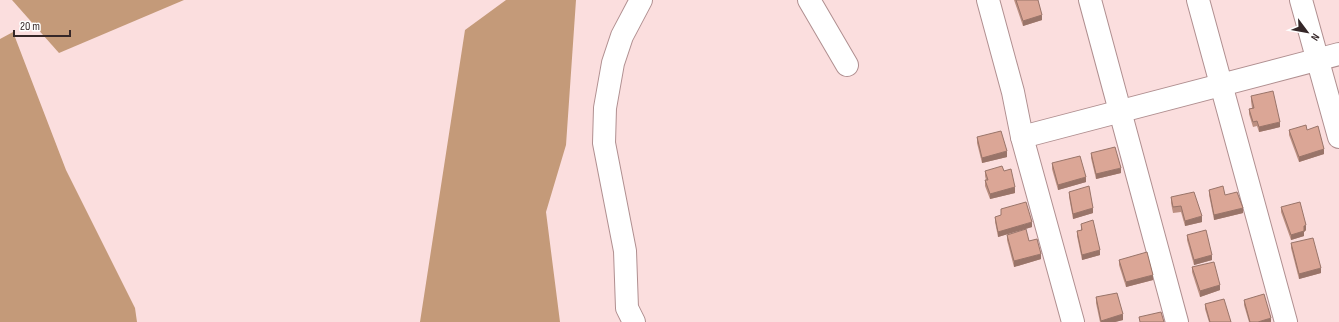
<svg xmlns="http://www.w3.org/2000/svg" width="1339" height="322" font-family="'Sofia Sans Condensed',sans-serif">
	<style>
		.forest { fill: #c49a79 }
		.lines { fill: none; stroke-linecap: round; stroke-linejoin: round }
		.minor-casing { stroke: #b08f90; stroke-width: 24 }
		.minor { stroke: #fff; stroke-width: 22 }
		.wall { fill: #bc8f81 }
		.shaded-wall { fill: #997469 }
		.building { fill: #dba696; stroke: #997469 }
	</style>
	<rect width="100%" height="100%" fill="#fbdede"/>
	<g class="forest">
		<path d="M 12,0 L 184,0 L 59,53 Z"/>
		<path d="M 506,0 L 576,0 L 566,145 L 546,212 L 560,322 L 420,322 L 465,30 Z"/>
		<path d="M 13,32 L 66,170 L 135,308 L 137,322 L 0,322 L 0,39 Z"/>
	</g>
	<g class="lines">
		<g class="minor-casing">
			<g id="minor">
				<path d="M 809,0 L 847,65"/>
				<path d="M 988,0 L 1013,92 L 1022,137 L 1073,322"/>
				<path d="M 1090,0 L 1177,322"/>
				<path d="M 1198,0 L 1286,322"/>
				<path d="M 1301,0 L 1339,137"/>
				<path d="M 1022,137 L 1339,54"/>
				<path d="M 634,322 L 627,308 L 625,251 L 604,143 L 605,108 L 613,63 L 622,36 L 641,0"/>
			</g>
		</g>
		<use href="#minor" class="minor"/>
	</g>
	<g class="wall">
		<path d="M 1014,0 L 1038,0 L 1042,20 L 1023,26 Z"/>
		<path d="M 1251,96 L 1280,127 L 1259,132 L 1257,126 L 1253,127 L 1249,114 L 1249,109 L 1252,108 L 1251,101 Z"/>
		<path d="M 1289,130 L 1307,130 L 1324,154 L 1299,162 L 1289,135 Z"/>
		<path d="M 977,137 L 1007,157 L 982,163 L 977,143 Z"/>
		<path d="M 1091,153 L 1121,173 L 1096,179 L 1091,158 Z"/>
		<path d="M 1052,163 L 1086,182 L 1058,190 L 1052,169 Z"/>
		<path d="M 985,171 L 1004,171 L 1015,193 L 990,199 L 985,186 L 985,180 L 986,180 L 985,176 Z"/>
		<path d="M 1209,190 L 1225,195 L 1243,213 L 1214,220 L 1209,195 Z"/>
		<path d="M 1069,192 L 1093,213 L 1073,219 L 1069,197 Z"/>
		<path d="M 1171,197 L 1202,222 L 1185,226 L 1181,212 L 1173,213 L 1171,203 Z"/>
		<path d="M 1281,207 L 1306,230 L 1304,232 L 1304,236 L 1291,240 L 1281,212 Z"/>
		<path d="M 995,217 L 1032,227 L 998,237 L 995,222 Z"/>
		<path d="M 1081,224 L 1100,255 L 1082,260 L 1077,236 L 1077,231 L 1081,230 Z"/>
		<path d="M 1007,235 L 1041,259 L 1014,267 L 1007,240 Z"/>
		<path d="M 1187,235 L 1212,260 L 1194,265 L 1187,240 Z"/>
		<path d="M 1291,243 L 1321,273 L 1299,279 L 1291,248 Z"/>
		<path d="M 1119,260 L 1153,280 L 1126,287 L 1119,265 Z"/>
		<path d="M 1192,267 L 1220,290 L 1200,297 L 1192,272 Z"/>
		<path d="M 1096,297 L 1123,320 L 1115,322 L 1100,322 L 1096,303 Z"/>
		<path d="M 1244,300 L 1271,322 L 1249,322 L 1244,305 Z"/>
		<path d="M 1205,304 L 1231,322 L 1209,322 L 1205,309 Z"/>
	</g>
	<g class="shaded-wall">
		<path d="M 1042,15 L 1042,20 L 1023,26 L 1023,21 Z"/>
		<path d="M 1280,122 L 1280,127 L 1259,132 L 1259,127 Z"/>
		<path d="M 1324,149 L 1324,154 L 1299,162 L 1299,157 Z"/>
		<path d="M 1007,151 L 1007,157 L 982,163 L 982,158 Z"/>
		<path d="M 1121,168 L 1121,173 L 1096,179 L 1096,174 Z"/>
		<path d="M 1086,177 L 1086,182 L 1058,190 L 1058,185 Z"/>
		<path d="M 1015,187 L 1015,193 L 990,199 L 990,194 Z"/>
		<path d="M 1093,208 L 1093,213 L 1073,219 L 1073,214 Z"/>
		<path d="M 1243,208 L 1243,213 L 1214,220 L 1214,215 Z"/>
		<path d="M 1202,216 L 1202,222 L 1185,226 L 1185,221 Z"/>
		<path d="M 1032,222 L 1032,227 L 998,237 L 998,232 Z"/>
		<path d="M 1306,225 L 1306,230 L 1304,232 L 1304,226 Z"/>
		<path d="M 1304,231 L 1304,236 L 1291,240 L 1291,235 Z"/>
		<path d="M 1100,250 L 1100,255 L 1082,260 L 1082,255 Z"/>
		<path d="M 1041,254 L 1041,259 L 1014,267 L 1014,261 Z"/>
		<path d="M 1212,255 L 1212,260 L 1194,265 L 1194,260 Z"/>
		<path d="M 1321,268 L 1321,273 L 1299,279 L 1299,274 Z"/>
		<path d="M 1153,275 L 1153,280 L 1126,287 L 1126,282 Z"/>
		<path d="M 1220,285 L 1220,290 L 1200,297 L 1200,291 Z"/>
		<path d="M 1123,314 L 1123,320 L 1115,322 L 1101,322 L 1101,321 Z"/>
		<path d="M 1271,318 L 1271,322 L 1258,322 Z"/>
	</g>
	<g class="building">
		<path d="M 1016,0 L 1038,0 L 1042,15 L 1023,21 Z"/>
		<path d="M 1273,91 L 1280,122 L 1259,127 L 1257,121 L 1253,122 L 1249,109 L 1254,108 L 1251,96 Z"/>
		<path d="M 1306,125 L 1307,130 L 1318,126 L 1324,149 L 1299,157 L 1289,130 Z"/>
		<path d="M 1001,131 L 1007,151 L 982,158 L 977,137 Z"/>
		<path d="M 1115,147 L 1121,168 L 1096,174 L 1091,153 Z"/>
		<path d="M 1080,156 L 1086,177 L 1058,185 L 1052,163 Z"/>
		<path d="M 1002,166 L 1004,171 L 1011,169 L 1015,187 L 990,194 L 985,180 L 988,180 L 985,171 Z"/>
		<path d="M 1089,186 L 1093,208 L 1073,214 L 1069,192 Z"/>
		<path d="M 1223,186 L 1225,195 L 1237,192 L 1243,208 L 1214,215 L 1209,190 Z"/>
		<path d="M 1194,192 L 1202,216 L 1185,221 L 1181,206 L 1173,207 L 1171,197 Z"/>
		<path d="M 1026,202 L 1032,222 L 998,232 L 995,217 L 1001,215 L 1001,209 Z"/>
		<path d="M 1300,202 L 1306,225 L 1304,226 L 1304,231 L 1291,235 L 1281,207 Z"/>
		<path d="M 1093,220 L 1100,250 L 1082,255 L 1077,231 L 1082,230 L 1081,224 Z"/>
		<path d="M 1026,229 L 1029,241 L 1037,239 L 1041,254 L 1014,261 L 1007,235 Z"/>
		<path d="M 1206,230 L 1212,255 L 1194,260 L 1187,235 Z"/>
		<path d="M 1313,238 L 1321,268 L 1299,274 L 1291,243 Z"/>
		<path d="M 1147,252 L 1153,275 L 1126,282 L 1119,260 Z"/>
		<path d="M 1214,262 L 1220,285 L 1200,291 L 1192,267 Z"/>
		<path d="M 1117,293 L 1123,314 L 1101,321 L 1096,297 Z"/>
		<path d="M 1264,294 L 1271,318 L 1258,322 L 1250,322 L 1244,300 Z"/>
		<path d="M 1224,299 L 1231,322 L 1210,322 L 1205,304 Z"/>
		<path d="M 1161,312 L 1164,322 L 1140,322 L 1139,317 Z"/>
	</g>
	<g transform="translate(1307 32) rotate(122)" stroke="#ffffff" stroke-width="3" paint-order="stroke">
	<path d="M0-3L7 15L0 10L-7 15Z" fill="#352728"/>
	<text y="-6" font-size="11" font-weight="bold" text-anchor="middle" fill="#352728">N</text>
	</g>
	<path d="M14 30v6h56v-6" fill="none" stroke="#352728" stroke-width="2"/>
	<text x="20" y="30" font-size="12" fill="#352728" stroke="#ffffff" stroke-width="3" paint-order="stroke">20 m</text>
</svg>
